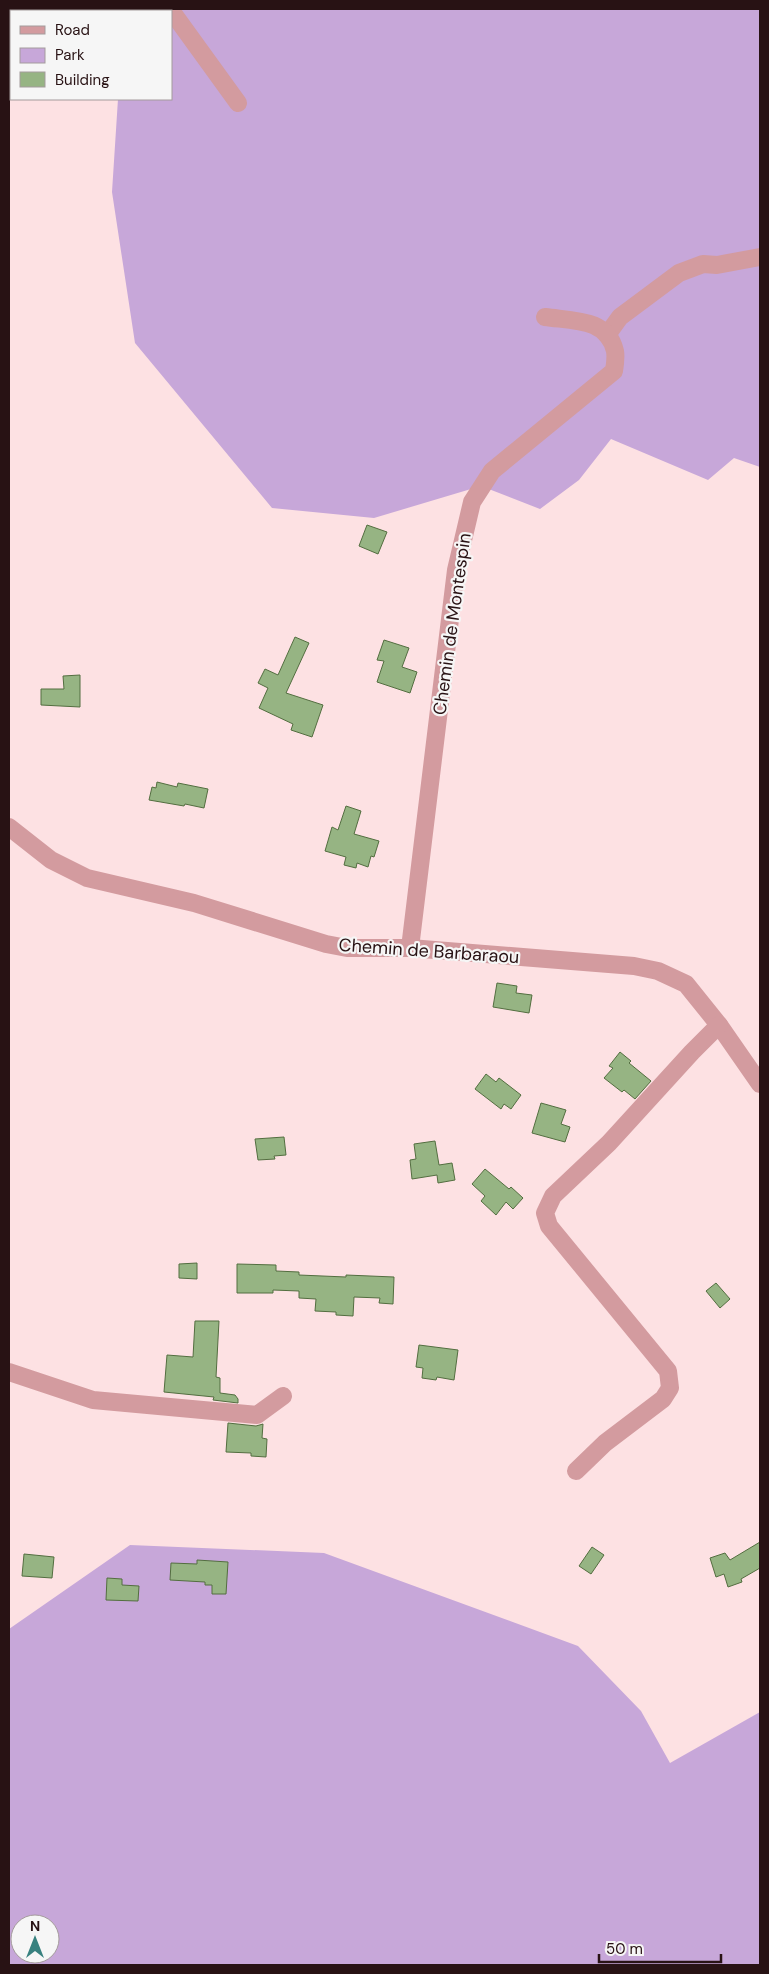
<svg xmlns="http://www.w3.org/2000/svg" width="769" height="1974" font-family="'DM Sans',sans-serif">
	<style>
		.green { fill: #c7a7d9; fill-rule: evenodd }
		.building { fill: #96b483; stroke: #536e40 }
		.lines { fill: none; stroke-linecap: round; stroke-linejoin: round }
		.minor { stroke: #d39b9f; stroke-width: 18 }
		.labels { text-anchor: middle; stroke-width: 4.5; stroke-linejoin: round; paint-order: stroke }
		.street-label { font-size: 18px; fill: #281214; stroke: #f6f6f6 }
	</style>
	<rect width="100%" height="100%" fill="#fde1e3"/>
	<g class="green">
		<path d="M 119,9 L 760,9 L 760,467 L 734,458 L 708,480 L 611,439 L 579,480 L 540,509 L 481,486 L 374,518 L 272,508 L 135,343 L 112,192 L 118,99 L 171,99 L 171,11 L 122,11 Z"/>
		<path d="M 130,1545 L 324,1553 L 578,1646 L 641,1711 L 670,1763 L 760,1712 L 760,1965 L 9,1965 L 9,1629 ZM 20,1924 L 50,1924 L 50,1954 L 20,1954 Z"/>
	</g>
	<g class="building">
		<path d="M 367,525 L 387,532 L 378,554 L 359,546 Z"/>
		<path d="M 295,637 L 309,643 L 286,693 L 323,705 L 312,737 L 291,730 L 293,724 L 259,708 L 268,688 L 258,683 L 265,669 L 278,675 Z"/>
		<path d="M 384,640 L 409,648 L 402,667 L 417,672 L 410,693 L 377,682 L 384,661 L 377,660 Z"/>
		<path d="M 80,675 L 80,707 L 41,705 L 41,689 L 64,689 L 63,676 Z"/>
		<path d="M 157,782 L 177,787 L 178,783 L 208,789 L 204,808 L 185,804 L 184,806 L 149,800 L 152,787 L 156,788 Z"/>
		<path d="M 346,806 L 361,811 L 354,834 L 379,841 L 374,857 L 371,856 L 368,867 L 357,863 L 356,868 L 344,865 L 346,857 L 325,851 L 332,827 L 338,830 Z"/>
		<path d="M 497,983 L 517,986 L 516,993 L 532,995 L 529,1013 L 493,1007 Z"/>
		<path d="M 620,1052 L 631,1061 L 629,1063 L 651,1081 L 635,1099 L 624,1090 L 622,1092 L 604,1078 L 613,1068 L 609,1066 Z"/>
		<path d="M 486,1074 L 496,1082 L 499,1078 L 521,1095 L 511,1109 L 504,1104 L 501,1109 L 475,1089 Z"/>
		<path d="M 541,1103 L 566,1110 L 561,1124 L 570,1127 L 565,1142 L 532,1133 Z"/>
		<path d="M 284,1137 L 286,1155 L 274,1156 L 275,1159 L 258,1160 L 255,1139 Z"/>
		<path d="M 435,1141 L 439,1165 L 452,1163 L 455,1180 L 438,1183 L 437,1175 L 412,1179 L 410,1160 L 416,1159 L 414,1144 Z"/>
		<path d="M 485,1169 L 509,1189 L 511,1187 L 523,1198 L 513,1209 L 506,1202 L 496,1215 L 481,1201 L 485,1196 L 472,1184 Z"/>
		<path d="M 197,1263 L 197,1279 L 179,1278 L 179,1264 Z"/>
		<path d="M 237,1264 L 276,1265 L 276,1271 L 299,1272 L 299,1275 L 346,1277 L 346,1275 L 394,1277 L 393,1304 L 379,1303 L 380,1298 L 354,1297 L 353,1316 L 336,1315 L 336,1312 L 315,1311 L 316,1299 L 299,1298 L 299,1291 L 273,1290 L 273,1293 L 237,1293 Z"/>
		<path d="M 716,1283 L 730,1299 L 720,1308 L 706,1291 Z"/>
		<path d="M 195,1321 L 219,1321 L 216,1377 L 220,1378 L 220,1393 L 235,1395 L 238,1399 L 238,1403 L 213,1400 L 214,1397 L 164,1392 L 167,1355 L 193,1357 Z"/>
		<path d="M 419,1345 L 458,1350 L 454,1380 L 437,1377 L 436,1380 L 422,1378 L 423,1368 L 416,1367 Z"/>
		<path d="M 228,1423 L 256,1426 L 263,1424 L 262,1438 L 267,1439 L 266,1457 L 251,1456 L 251,1453 L 226,1452 Z"/>
		<path d="M 760,1542 L 760,1568 L 741,1579 L 742,1582 L 728,1587 L 724,1574 L 716,1577 L 710,1558 L 725,1553 L 730,1560 Z"/>
		<path d="M 592,1547 L 604,1555 L 591,1574 L 579,1566 Z"/>
		<path d="M 24,1554 L 54,1557 L 52,1578 L 22,1576 Z"/>
		<path d="M 197,1560 L 228,1562 L 226,1594 L 212,1594 L 212,1585 L 205,1585 L 205,1582 L 170,1580 L 171,1563 L 197,1564 Z"/>
		<path d="M 107,1578 L 122,1579 L 122,1585 L 139,1586 L 138,1601 L 106,1600 Z"/>
	</g>
	<g class="lines">
		<g class="minor">
			<path d="M 170,9 L 238,103"/>
			<path d="M 607,335 L 620,317 L 679,273 L 703,264 L 717,265 L 760,257"/>
			<path d="M 9,827 L 51,860 L 87,878 L 194,903 L 326,944 L 347,948 L 410,948 L 634,966 L 658,971 L 686,984 L 719,1025 L 760,1084"/>
			<path d="M 410,948 L 456,570 L 472,502 L 492,471 L 614,371 C 615,365 616,357 615,351 C 607,318 573,321 545,317"/>
			<path d="M 9,1372 L 93,1400 L 257,1415 L 283,1396"/>
			<path d="M 576,1471 L 605,1443 L 663,1399 L 670,1388 L 668,1371 L 549,1226 L 545,1213 L 553,1196 L 609,1143 L 692,1052 L 719,1025"/>
		</g>
	</g>
	<g class="labels">
		<g class="street-label">
			<text transform="translate(452 624) rotate(-82)" y="6">Chemin de Montespin</text>
			<text transform="translate(429 951) rotate(4)" y="6">Chemin de Barbaraou</text>
		</g>
	</g>
	<rect width="769" height="1974" fill="none" stroke="#281214" stroke-width="20"/>
	<rect x="10" y="10" width="162" height="90" fill="#f6f6f6" stroke="#a49b9c"/>
	<rect x="20" y="26" width="25" height="8" fill="#d39b9f" stroke="#a49b9c"/>
	<text x="55" y="35" font-size="15" fill="#281214">Road</text>
	<rect x="20" y="48" width="25" height="15" fill="#c7a7d9" stroke="#a49b9c"/>
	<text x="55" y="60" font-size="15" fill="#281214">Park</text>
	<rect x="20" y="72" width="25" height="15" fill="#96b483" stroke="#a49b9c"/>
	<text x="55" y="85" font-size="15" fill="#281214">Building</text>
	<g transform="translate(35 1939)"><circle r="24" fill="#f6f6f6" stroke="#a49b9c"/>
	<path d="M0-4L9 19L0 12L-9 19Z" fill="#38817f"/>
	<text y="-8" font-size="14" font-weight="bold" text-anchor="middle" fill="#281214">N</text>
	</g>
	<path d="M599 1954v8h122v-8" fill="none" stroke="#281214" stroke-width="2.5"/>
	<text x="606" y="1954" font-size="15" fill="#281214" stroke="#f6f6f6" stroke-width="4" paint-order="stroke">50 m</text>
</svg>
